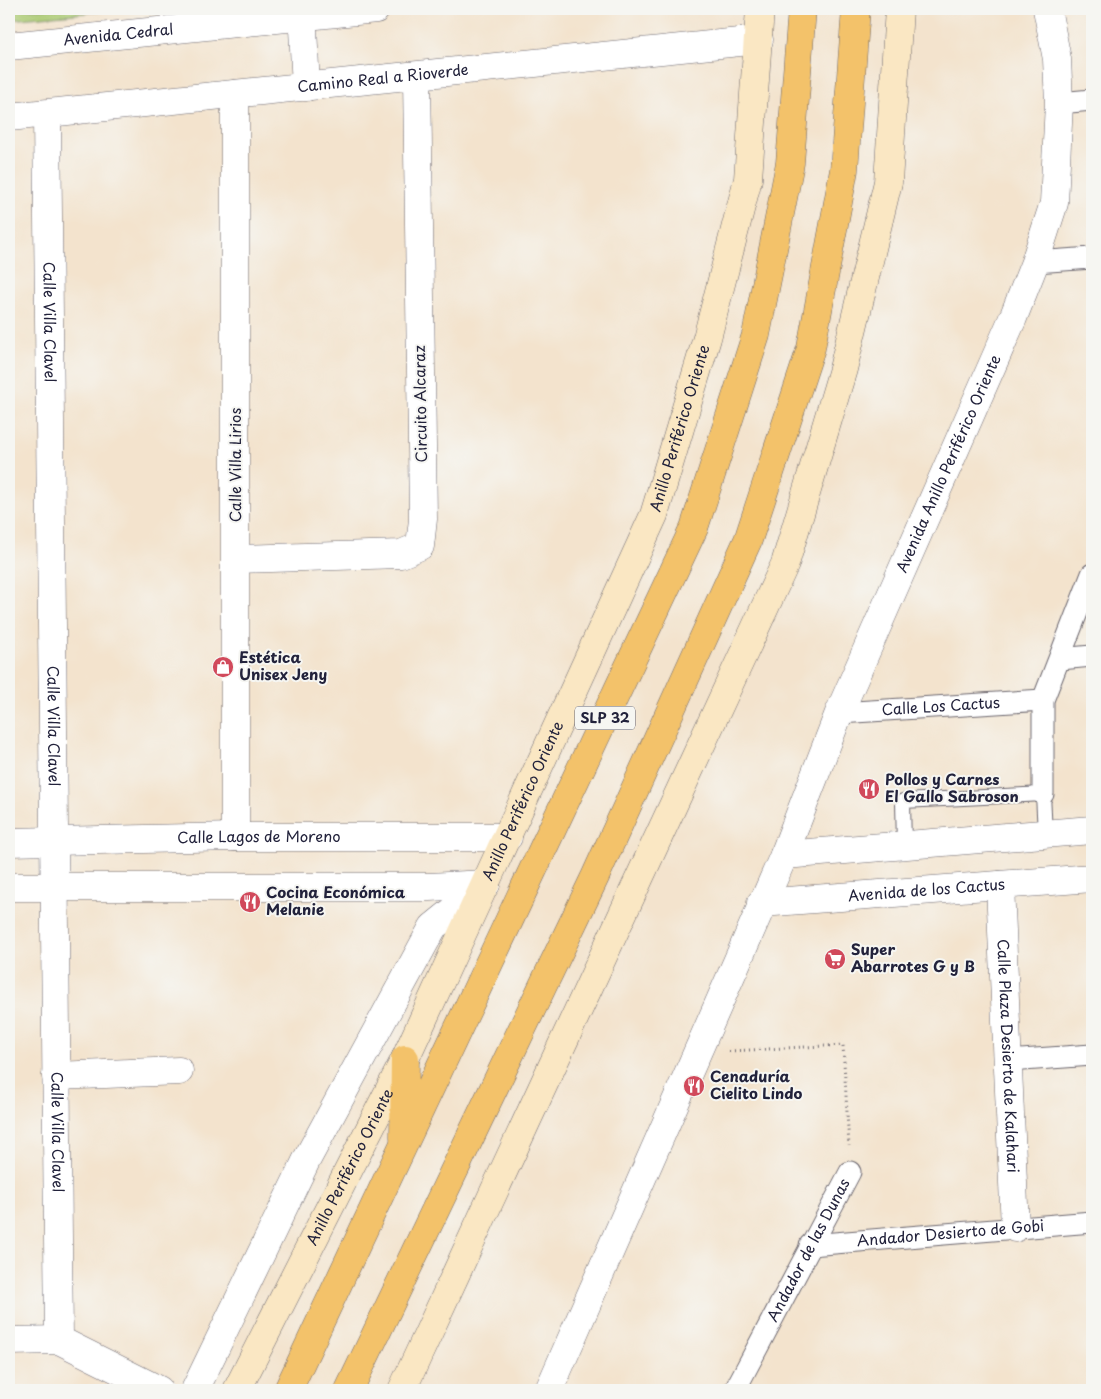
<svg xmlns="http://www.w3.org/2000/svg" width="1101" height="1399" font-family="'Playpen Sans',sans-serif">
	<style>
		.green { fill: #abca72; stroke: #667656 }
		.lines { fill: none; stroke-linecap: round; stroke-linejoin: round }
		.service-casing { stroke: #6b666e; stroke-width: 16 }
		.pedestrian-casing { stroke: #6b666e; stroke-width: 23 }
		.minor-casing { stroke: #6b666e; stroke-width: 29 }
		.tertiary-casing { stroke: #6b666e; stroke-width: 29 }
		.secondary-casing { stroke: #6b666e; stroke-width: 29 }
		.trunk-casing { stroke: #6b666e; stroke-width: 29 }
		.path { stroke: #6b666e; stroke-width: 3; stroke-dasharray: 1 4; stroke-linecap: butt }
		.service { stroke: #fff; stroke-width: 14 }
		.pedestrian { stroke: #fff; stroke-width: 21 }
		.minor { stroke: #fff; stroke-width: 28 }
		.tertiary { stroke: #fff; stroke-width: 28 }
		.secondary { stroke: #fae7c3; stroke-width: 28 }
		.trunk { stroke: #f3c26a; stroke-width: 28 }
		.labels { text-anchor: middle; stroke-width: 4; stroke-linejoin: round; paint-order: stroke }
		.shield { fill: #f6f6f2; stroke: #626272; stroke-width: 1 }
		.shield-label { font-size: 14px; font-weight: bold; fill: #22223b }
		.street-label { font-size: 15px; fill: #22223b; stroke: #f6f6f2 }
		.poi-label { font-size: 15px; font-weight: bold; fill: #22223b; stroke: #f6f6f2; text-anchor: start }
	</style>
	<rect width="100%" height="100%" fill="#f6f6f2"/>
	<filter id="ink" filterUnits="userSpaceOnUse"><feTurbulence type="fractalNoise" baseFrequency=".02" numOctaves="2"/><feDisplacementMap in="SourceGraphic" scale="10" xChannelSelector="R" yChannelSelector="G"/><feConvolveMatrix kernelMatrix="1 2 1 2 8 2 1 2 1" color-interpolation-filters="sRGB"/></filter>
	<filter id="wash" filterUnits="userSpaceOnUse"><feTurbulence type="fractalNoise" baseFrequency=".0096" numOctaves="4" result="noise"/><feDisplacementMap in="SourceGraphic" scale="20" xChannelSelector="R" yChannelSelector="G"/><feGaussianBlur stdDeviation="1.12" result="paint"/><feColorMatrix in="noise" values="0 0 0 0 0 0 0 0 0 0 0 0 0 0 0 0 0 1.4 0 .05"/><feComposite in="paint" operator="in"/></filter>
	<g filter="url(#wash)">
		<rect width="100%" height="100%" fill="#f3e3cd"/>
		<path class="green" d="M 9,9 L 130,9 L 9,20 Z"/>
	</g>
	<g filter="url(#ink)">
		<g class="lines">
			<g class="service-casing">
				<path id="service" d="M 904,846 L 903,801 L 1043,794 L 1045,834"/>
			</g>
			<g class="pedestrian-casing">
				<g id="pedestrian">
					<path d="M 1059,103 L 1092,100"/>
					<path d="M 1035,262 L 1092,258"/>
					<path d="M 1060,659 L 1092,656"/>
					<path id="s1" d="M 839,713 L 1043,700"/>
					<path d="M 1043,794 L 1043,700 L 1092,574"/>
					<path d="M 1008,1061 L 1092,1055"/>
					<path id="s2" d="M 810,1245 L 1092,1222"/>
					<path id="s3" d="M 735,1390 L 850,1172"/>
				</g>
			</g>
			<g class="minor-casing">
				<g id="minor">
					<path d="M 302,9 L 306,87"/>
					<path id="s4" d="M 9,46 L 376,9"/>
					<path d="M 235,94 L 235,837"/>
					<path id="s5" d="M 47,114 L 59,1340"/>
					<path id="s6" d="M 9,117 L 759,40"/>
					<path d="M 237,559 L 401,554 L 420,546 L 423,519 L 417,76"/>
					<path id="s7" d="M 1000,885 L 1015,1228"/>
					<path d="M 56,1076 L 179,1071"/>
					<path d="M 9,1341 L 59,1340 L 159,1390"/>
					<path d="M 195,1390 L 307,1159 L 433,927 L 486,884"/>
				</g>
			</g>
			<g class="tertiary-casing">
				<g id="tertiary">
					<path id="s8" d="M 9,842 L 235,837 L 508,837"/>
					<path d="M 784,855 L 1092,830"/>
					<path d="M 9,887 L 429,887 L 486,884"/>
					<path id="s9" d="M 761,903 L 1092,878"/>
					<path id="s10" d="M 549,1390 L 784,855 L 839,713 L 1013,318 L 1035,262 L 1054,203 L 1059,103 L 1057,59 L 1047,9"/>
				</g>
			</g>
			<g class="secondary-casing">
				<g id="secondary">
					<path id="s11" d="M 237,1390 L 405,1059 L 654,515 L 707,338 L 748,179 L 760,9"/>
					<path d="M 402,1390 L 785,564 L 843,369 L 888,182 L 899,9"/>
				</g>
			</g>
			<g class="trunk-casing">
				<g id="trunk">
					<path d="M 404,1137 L 405,1059"/>
					<path d="M 288,1390 L 694,528 L 756,335 L 790,163 L 802,9"/>
					<path d="M 349,1390 L 595,877 L 748,540 L 811,348 L 844,170 L 856,9"/>
				</g>
			</g>
			<path class="path" d="M 729,1051 L 843,1045 L 849,1146"/>
			<use href="#service" class="service"/>
			<use href="#pedestrian" class="pedestrian"/>
			<use href="#minor" class="minor"/>
			<use href="#tertiary" class="tertiary"/>
			<use href="#secondary" class="secondary"/>
			<use href="#trunk" class="trunk"/>
		</g>
	</g>
	<defs>
		<g id="shop-disc" transform="scale(1.125)"><circle r="9.5" fill="#d1495b" stroke="#f6f6f2"/><path d="M-5-2.5h2.3a2.7 3.5 0 0 1 5.4 0H5L5.5 6h-11ZM-1.5-2.5h3a1.5 2.3 0 0 0-3 0Z" fill="#fff"/></g>
		<g id="restaurant-disc" transform="scale(1.125)"><circle r="9.5" fill="#d1495b" stroke="#f6f6f2"/><path d="M-5-6h1v4h1v-4h1v4h1v-4h1v5L-1.5 .5V6h-2V.5L-5-1ZM5-6V6H3V1.5H1.5Q1.5-4 5-6Z" fill="#fff"/></g>
		<g id="supermarket-disc" transform="scale(1.125)"><circle r="9.5" fill="#d1495b" stroke="#f6f6f2"/><path d="M-6-5.5h2.5l.6 2H6L4.5 2H-2.5L-4.4-4H-6ZM-1.5 3.2a1.3 1.3 0 1 0 .1 0ZM3 3.2a1.3 1.3 0 1 0 .1 0Z" fill="#fff"/></g>
	</defs>
	<g fill-rule="evenodd">
		<use href="#shop-disc" x="223" y="667"/>
		<use href="#restaurant-disc" x="869" y="789"/>
		<use href="#restaurant-disc" x="250" y="902"/>
		<use href="#supermarket-disc" x="835" y="959"/>
		<use href="#restaurant-disc" x="694" y="1086"/>
	</g>
	<g class="labels">
		<rect class="shield" x="575" y="706.5" width="60" height="23" rx="4"/>
		<g class="shield-label">
			<text x="605" y="723">SLP 32</text>
		</g>
		<g class="street-label">
			<text dy="5" stroke="none"><textPath href="#s4" startOffset="110">Avenida Cedral</textPath></text>
			<text dy="5" stroke="none"><textPath href="#s6" startOffset="376">Camino Real a Rioverde</textPath></text>
			<text dy="5" stroke="none"><textPath href="#s5" startOffset="208">Calle Villa Clavel</textPath></text>
			<text transform="translate(421 404) rotate(-91)" y="5">Circuito Alcaraz</text>
			<text dy="5" stroke="none"><textPath href="#s11" startOffset="1060">Anillo Periférico Oriente</textPath></text>
			<text dy="5" stroke="none"><textPath href="#s10" startOffset="1009">Avenida Anillo Periférico Oriente</textPath></text>
			<text transform="translate(236 465) rotate(-90)" y="5">Calle Villa Lirios</text>
			<text dy="5" stroke="none"><textPath href="#s1" startOffset="102">Calle Los Cactus</textPath></text>
			<text dy="5" stroke="none"><textPath href="#s5" startOffset="612">Calle Villa Clavel</textPath></text>
			<text dy="5" stroke="none"><textPath href="#s11" startOffset="655">Anillo Periférico Oriente</textPath></text>
			<text dy="5" stroke="none"><textPath href="#s8" startOffset="250">Calle Lagos de Moreno</textPath></text>
			<text dy="5" stroke="none"><textPath href="#s9" startOffset="166">Avenida de los Cactus</textPath></text>
			<text dy="5" stroke="none"><textPath href="#s7" startOffset="171">Calle Plaza Desierto de Kalahari</textPath></text>
			<text dy="5" stroke="none"><textPath href="#s5" startOffset="1018">Calle Villa Clavel</textPath></text>
			<text dy="5" stroke="none"><textPath href="#s11" startOffset="250">Anillo Periférico Oriente</textPath></text>
			<text dy="5" stroke="none"><textPath href="#s2" startOffset="141">Andador Desierto de Gobi</textPath></text>
			<text dy="5" stroke="none"><textPath href="#s3" startOffset="158">Andador de las Dunas</textPath></text>
		</g>
		<g class="poi-label">
			<text x="239" y="663">Estética<tspan x="239" dy="17">Unisex Jeny</tspan></text>
			<text x="885" y="785">Pollos y Carnes<tspan x="885" dy="17">El Gallo Sabroson</tspan></text>
			<text x="266" y="898">Cocina Económica<tspan x="266" dy="17">Melanie</tspan></text>
			<text x="851" y="955">Super<tspan x="851" dy="17">Abarrotes G y B</tspan></text>
			<text x="710" y="1082">Cenaduría<tspan x="710" dy="17">Cielito Lindo</tspan></text>
		</g>
	</g>
	<rect width="1101" height="1399" fill="none" stroke="#f6f6f2" stroke-width="30"/>
</svg>
